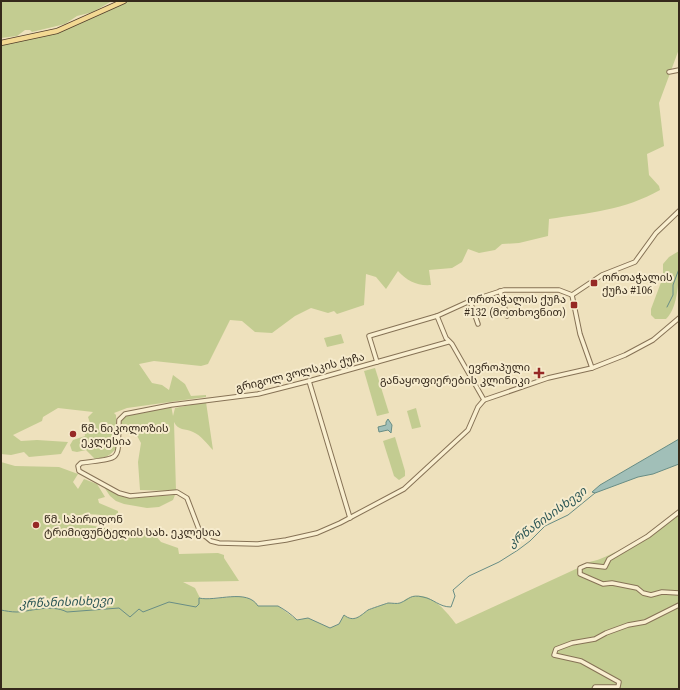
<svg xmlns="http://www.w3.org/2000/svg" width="680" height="690" font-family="'Source Serif 4','Noto Sans Georgian',serif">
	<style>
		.green { fill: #c3cc91 }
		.water { fill: #a1bfb8; stroke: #688d85 }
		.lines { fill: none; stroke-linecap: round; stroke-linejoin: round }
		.stream { stroke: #688d85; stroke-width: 1 }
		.minor-casing { stroke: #867256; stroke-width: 5.5 }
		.major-casing { stroke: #533f2b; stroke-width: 6 }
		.minor { stroke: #f9efd0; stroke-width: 3.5 }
		.major { stroke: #f3d993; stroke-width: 4.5 }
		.poi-dot { fill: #962925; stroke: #f6ebcd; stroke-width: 1.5 }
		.labels { text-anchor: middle; stroke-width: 4; stroke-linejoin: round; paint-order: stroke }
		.poi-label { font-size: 11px; fill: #35291b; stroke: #f6ebcd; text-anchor: start }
		.street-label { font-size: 11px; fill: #35291b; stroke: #f6ebcd }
		.water-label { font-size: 12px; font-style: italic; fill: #2a5554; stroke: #f6ebcd }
	</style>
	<rect width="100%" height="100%" fill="#eee1bd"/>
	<g class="green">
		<path d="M 1,1 L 112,1 L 93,12 L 77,16 L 65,24 L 32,32 L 30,30 L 25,30 L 17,36 L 1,38 Z"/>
		<path d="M 124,1 L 679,1 L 679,49 L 659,103 L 664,146 L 647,154 L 649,175 L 659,186 L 660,190 C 625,210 588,213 549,219 L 548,236 L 519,243 L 502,244 L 495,250 L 479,253 L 468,249 L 462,262 L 452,268 L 429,270 L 431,285 C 417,286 407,281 398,271 L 386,289 L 376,277 L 366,274 L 364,305 L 337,314 L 334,311 L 328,313 L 311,308 L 295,316 L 272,333 L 255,332 L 242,321 L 230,320 L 208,364 L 201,366 L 154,361 L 139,364 L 152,383 L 162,385 L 169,390 L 173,375 L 185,384 L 191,396 L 206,395 L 206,397 L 127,408 L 114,413 L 116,415 L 117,446 C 112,456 104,458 95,459 L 86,450 L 77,452 L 72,451 L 70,445 L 73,440 L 85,436 L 84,429 L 91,426 L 88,417 L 93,412 L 58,408 L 43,417 L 42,421 L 13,435 L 21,441 L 37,440 L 68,442 L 61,454 L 29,457 L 24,452 L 11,455 L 1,454 L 1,42 L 57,30 Z"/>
		<path d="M 679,251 C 679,271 680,306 666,319 L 655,319 L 651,315 L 651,309 L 663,277 L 663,264 L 669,257 Z"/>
		<path d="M 341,334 L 344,343 L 327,347 L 324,338 Z"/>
		<path d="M 375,368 L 389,413 L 377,416 L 364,371 Z"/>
		<path d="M 206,402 L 213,450 C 207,444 201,435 193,432 C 185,428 178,431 174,422 L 176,491 L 140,490 L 138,462 L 141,443 L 136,434 L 127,434 L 121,429 L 120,417 L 171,405 L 173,416 L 175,408 Z"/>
		<path d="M 416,408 L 421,427 L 412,429 L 407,411 Z"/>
		<path d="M 395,437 L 405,471 L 405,476 L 399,480 L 394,476 L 383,441 Z"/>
		<path d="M 1,462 L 15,466 L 59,467 L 78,474 L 73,482 L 78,489 L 84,479 L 97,484 L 105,497 L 98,499 L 99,503 L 118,511 L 118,516 C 103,516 89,512 74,516 L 72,522 L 122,531 L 145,530 L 156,536 L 161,542 L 178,548 L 179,554 L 218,553 L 224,555 L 224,558 L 239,581 L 183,582 L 195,588 L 200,598 C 217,603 246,588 258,606 L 278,606 L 297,620 L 308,618 L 330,628 L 339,624 L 344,615 C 354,623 360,616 368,610 C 370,609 386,604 388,603 C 392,603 397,604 401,603 C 403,602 405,599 408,598 C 429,589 445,610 456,624 L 578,568 C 583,562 593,562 600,559 C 633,545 652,532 679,509 L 679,689 L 1,689 Z"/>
		<path d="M 104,487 L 128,498 L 175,495 L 173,500 L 159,507 L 147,508 L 124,504 L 116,501 L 110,496 Z"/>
	</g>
	<g class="water">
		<path d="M 388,419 L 392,425 L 391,433 L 388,430 L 379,432 L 378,427 L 386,425 L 386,422 Z"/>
		<path d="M 679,439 L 679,464 L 653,474 L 638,477 L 595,493 L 592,492 L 600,485 Z"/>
	</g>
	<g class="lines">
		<g class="stream">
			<path d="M 667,307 L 673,295 L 673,285 L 679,269"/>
			<path d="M 1,610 C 6,611 11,612 17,612 C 33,611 51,604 67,612 L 119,608 L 130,617 L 139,609 L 143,612 L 169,602 L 196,607 L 199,604 L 199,598 C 216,602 247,588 258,606 L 278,606 C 285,610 291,614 297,620 L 308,618 L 330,628 L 339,624 L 344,615 C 354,623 360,616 368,610 C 370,609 385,604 388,603 C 392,603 397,604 400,603 C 410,599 410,594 423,597 C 434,599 439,607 451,607 L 455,596 L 453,590 L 469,576 L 499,562 L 518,550 L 530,541 L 545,526 L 568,515 L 595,493"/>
		</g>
		<g class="minor-casing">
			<g id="minor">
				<path d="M 669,72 L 679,70"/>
				<path d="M 500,291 L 507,316"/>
				<path d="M 572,295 L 602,275 L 635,262 L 656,233 L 679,211"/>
				<path d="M 572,295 L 580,334 L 592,368"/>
				<path d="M 470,301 L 478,324"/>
				<path d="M 437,316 L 446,338 L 452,344 L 484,400"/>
				<path d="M 448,342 L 309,381 L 258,394 L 171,405 L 125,414 L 119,420 C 117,462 125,457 81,463 L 78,466 L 79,471 L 119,493 L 130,496 L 177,492 L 187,498 L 200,532 L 211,541 L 219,543 L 258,544 L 286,540 L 317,533 L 340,523 L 404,489 L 468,430 L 478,407 L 484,400 L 548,378 L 592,368 L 625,355 L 653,340 L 679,318"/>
				<path d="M 377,362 L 369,336 L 437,316 L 470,301 L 504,290 L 559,290 L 572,295"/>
				<path d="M 309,381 L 350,518"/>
				<path d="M 679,512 L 648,536 L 609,559 L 605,567 L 587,565 L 580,568 L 580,574 L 603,584 L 612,583 L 637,588 L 643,593 L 651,595 L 662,592 L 679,593"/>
				<path d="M 594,689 L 595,687 L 618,687 L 619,682 L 581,661 L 554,655 L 556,649 L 572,643 L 595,639 L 606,633 L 628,625 L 645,622 L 679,605"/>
			</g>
		</g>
		<g class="major-casing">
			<path id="major" d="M 1,43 L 57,31 L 124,1"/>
		</g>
		<use href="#minor" class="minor"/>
		<use href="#major" class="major"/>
	</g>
	<g class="poi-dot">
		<rect x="590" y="279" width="8" height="8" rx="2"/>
		<rect x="570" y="301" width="8" height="8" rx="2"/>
		<path d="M537 367h4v4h4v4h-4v4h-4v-4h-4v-4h4z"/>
		<circle cx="73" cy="434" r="4"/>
		<circle cx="36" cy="525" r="4"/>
	</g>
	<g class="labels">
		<g class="poi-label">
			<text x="602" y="281">ორთაჭალის<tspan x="602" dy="13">ქუჩა #106</tspan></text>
			<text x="566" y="303" text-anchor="end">ორთაჭალის ქუჩა<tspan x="566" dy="13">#132 (მოთხოვნით)</tspan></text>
			<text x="530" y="371" text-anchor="end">ევროპული<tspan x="530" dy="13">განაყოფიერების კლინიკი</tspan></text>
			<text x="81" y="432">წმ. ნიკოლოზის<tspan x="81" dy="13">ეკლესია</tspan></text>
			<text x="44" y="523">წმ. სპირიდონ<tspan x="44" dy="13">ტრიმიფუნტელის სახ. ეკლესია</tspan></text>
		</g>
		<g class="street-label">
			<text transform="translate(300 372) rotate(-14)" y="4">გრიგოლ ვოლსკის ქუჩა</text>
		</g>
		<g class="water-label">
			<text transform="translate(547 517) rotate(-36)" y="4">კრწანისისხევი</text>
			<text transform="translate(66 602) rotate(-2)" y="4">კრწანისისხევი</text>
		</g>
	</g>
	<rect width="680" height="690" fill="none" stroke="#35291b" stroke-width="4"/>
</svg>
